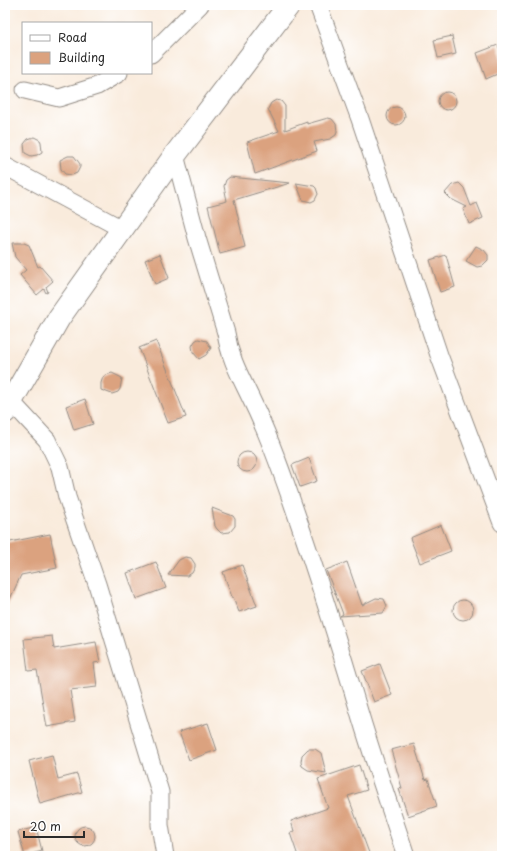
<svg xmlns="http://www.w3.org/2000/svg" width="507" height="861" font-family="'Playpen Sans',sans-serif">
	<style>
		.building { fill: #dba27f }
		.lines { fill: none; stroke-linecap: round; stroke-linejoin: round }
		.street-casing { stroke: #928b84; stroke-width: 19 }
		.secondary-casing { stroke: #928b84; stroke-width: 24 }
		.street { stroke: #fff; stroke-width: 17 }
		.secondary { stroke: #fff; stroke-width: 22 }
	</style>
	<rect width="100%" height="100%" fill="#fff"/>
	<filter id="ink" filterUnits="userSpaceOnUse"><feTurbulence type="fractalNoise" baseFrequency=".025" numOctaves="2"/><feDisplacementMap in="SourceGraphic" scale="8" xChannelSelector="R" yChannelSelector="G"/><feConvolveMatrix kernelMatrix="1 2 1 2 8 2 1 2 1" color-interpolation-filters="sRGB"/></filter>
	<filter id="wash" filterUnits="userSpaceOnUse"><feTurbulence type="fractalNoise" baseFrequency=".012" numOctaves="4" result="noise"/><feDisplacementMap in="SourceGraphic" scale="16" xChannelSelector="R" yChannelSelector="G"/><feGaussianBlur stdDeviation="0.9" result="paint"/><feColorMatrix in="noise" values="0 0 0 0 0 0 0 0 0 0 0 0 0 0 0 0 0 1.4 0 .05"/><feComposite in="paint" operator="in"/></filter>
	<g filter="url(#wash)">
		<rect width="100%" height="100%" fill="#f9ebdc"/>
		<g id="blocks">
			<g class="building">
				<path d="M 452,36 L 456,54 L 438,58 L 434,40 Z"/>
				<path d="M 498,45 L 502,55 L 502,72 L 486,79 L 477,53 Z"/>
				<circle cx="447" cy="101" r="9"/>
				<path d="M 276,100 L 281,101 L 285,106 L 285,130 L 307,122 L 307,124 L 328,118 L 332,119 L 336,124 L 337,131 L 336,135 L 330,139 L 314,142 L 317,151 L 255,174 L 247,142 L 279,131 L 268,109 L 271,103 Z"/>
				<circle cx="396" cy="116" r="9"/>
				<path d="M 34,137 L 40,140 L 41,142 L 42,152 L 37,155 L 31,156 L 25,153 L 24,144 L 28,139 Z"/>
				<path d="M 68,156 L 74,156 L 80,164 L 80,167 L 77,173 L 72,175 L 65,174 L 61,169 L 60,160 Z"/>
				<path d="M 230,177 L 290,183 L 234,200 L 245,247 L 220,254 L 208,206 L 227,201 L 224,186 L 226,180 Z"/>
				<path d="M 296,183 L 314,186 L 316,188 L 318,194 L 315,200 L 311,202 L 303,200 Z"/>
				<path d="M 459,183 L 464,188 L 471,206 L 477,203 L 483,218 L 469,224 L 463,209 L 467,207 L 451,199 L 445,193 L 452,185 Z"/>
				<path d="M 12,243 L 24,243 L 29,245 L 38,267 L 40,266 L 53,281 L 46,287 L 48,292 L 46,293 L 44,289 L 37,295 L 20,275 L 26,270 L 15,257 Z"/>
				<path d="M 476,246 L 484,250 L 488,255 L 488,260 L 482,266 L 477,267 L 466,261 Z"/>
				<path d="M 160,254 L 169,278 L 155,284 L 145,260 Z"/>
				<path d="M 446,255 L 455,287 L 440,292 L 430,260 Z"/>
				<path d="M 198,339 L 207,341 L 211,348 L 206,355 L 199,359 L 193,352 L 192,346 L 195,341 Z"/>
				<path d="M 156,341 L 186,417 L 168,423 L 139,348 Z"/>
				<path d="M 112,373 L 122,378 L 120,389 L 118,392 L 112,394 L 101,390 L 101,383 L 103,377 L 106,375 Z"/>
				<path d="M 85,399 L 93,424 L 74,430 L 66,406 Z"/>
				<circle cx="247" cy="462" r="10"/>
				<path d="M 309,458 L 317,481 L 300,487 L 292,465 Z"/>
				<path d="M 212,508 L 233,516 L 235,519 L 235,526 L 230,532 L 221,533 L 217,529 L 215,526 Z"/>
				<path d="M 441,525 L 451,551 L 420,563 L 410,538 Z"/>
				<path d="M 50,534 L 57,568 L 21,575 L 5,610 L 5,543 Z"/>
				<path d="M 185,557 L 191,558 L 195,564 L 195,567 L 192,573 L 187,576 L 168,575 L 179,560 Z"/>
				<path d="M 156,562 L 166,588 L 136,599 L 127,573 Z"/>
				<path d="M 347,562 L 362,605 L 376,598 L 384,599 L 387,606 L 383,613 L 340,616 L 343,614 L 326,570 Z"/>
				<path d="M 242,565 L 257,606 L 239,612 L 233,597 L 232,597 L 223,572 Z"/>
				<circle cx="463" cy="610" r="10"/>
				<path d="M 52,636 L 54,649 L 96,642 L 100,662 L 94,663 L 97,687 L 70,690 L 75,722 L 47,727 L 37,670 L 28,671 L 24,639 Z"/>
				<path d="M 380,664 L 392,695 L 374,702 L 362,671 Z"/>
				<path d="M 208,723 L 217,750 L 189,760 L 179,732 Z"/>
				<path d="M 414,744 L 425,780 L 428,779 L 437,806 L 408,816 L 399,789 L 402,788 L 391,750 Z"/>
				<path d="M 308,749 L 315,749 L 321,753 L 326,773 L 308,770 L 302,766 L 301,762 L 302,755 Z"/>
				<path d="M 52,755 L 58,779 L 77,774 L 82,792 L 40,804 L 29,761 Z"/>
				<path d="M 359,765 L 367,790 L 348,796 L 369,853 L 360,856 L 298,856 L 290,833 L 294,831 L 291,821 L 328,808 L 318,779 Z"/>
				<circle cx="85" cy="836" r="10"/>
				<path d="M 36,827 L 42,851 L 25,856 L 18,832 Z"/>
			</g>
		</g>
	</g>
	<g filter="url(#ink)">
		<use href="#blocks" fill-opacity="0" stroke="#928b84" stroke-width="1"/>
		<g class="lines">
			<g class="street-casing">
				<g id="street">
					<path d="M 318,5 L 360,119 L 439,355 L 502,523"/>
					<path d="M 151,54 L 200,5"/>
					<path d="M 25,90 L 59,98 L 97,86 L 119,73"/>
					<path d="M 175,155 L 197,238 L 226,333 C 230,360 242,379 253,403 C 268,434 280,467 291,499 C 316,571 339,644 361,718 C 375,764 391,810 406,856"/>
					<path d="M 5,166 L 122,229"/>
					<path d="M 5,395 L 47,440 L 60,467 L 67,497 L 97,584 L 160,792 L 160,825 L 165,856"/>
				</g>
			</g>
			<g class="secondary-casing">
				<path id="secondary" d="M 5,412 L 59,318 L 175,155 L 289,5"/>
			</g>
			<use href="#street" class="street"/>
			<use href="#secondary" class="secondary"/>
		</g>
	</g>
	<rect width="507" height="861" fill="none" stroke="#fff" stroke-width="20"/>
	<rect x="22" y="22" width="130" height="52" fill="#ffffff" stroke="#aaaaaa"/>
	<rect x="30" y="35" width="20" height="6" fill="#ffffff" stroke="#aaaaaa"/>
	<text x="58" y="42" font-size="12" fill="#2b2b2b">Road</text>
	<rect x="30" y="52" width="20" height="12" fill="#dba27f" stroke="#aaaaaa"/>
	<text x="58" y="62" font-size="12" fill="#2b2b2b">Building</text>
	<path d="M24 831v6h60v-6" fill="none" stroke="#2b2b2b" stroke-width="2"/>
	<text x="30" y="831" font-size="12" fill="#2b2b2b" stroke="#ffffff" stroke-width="3" paint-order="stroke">20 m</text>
</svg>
